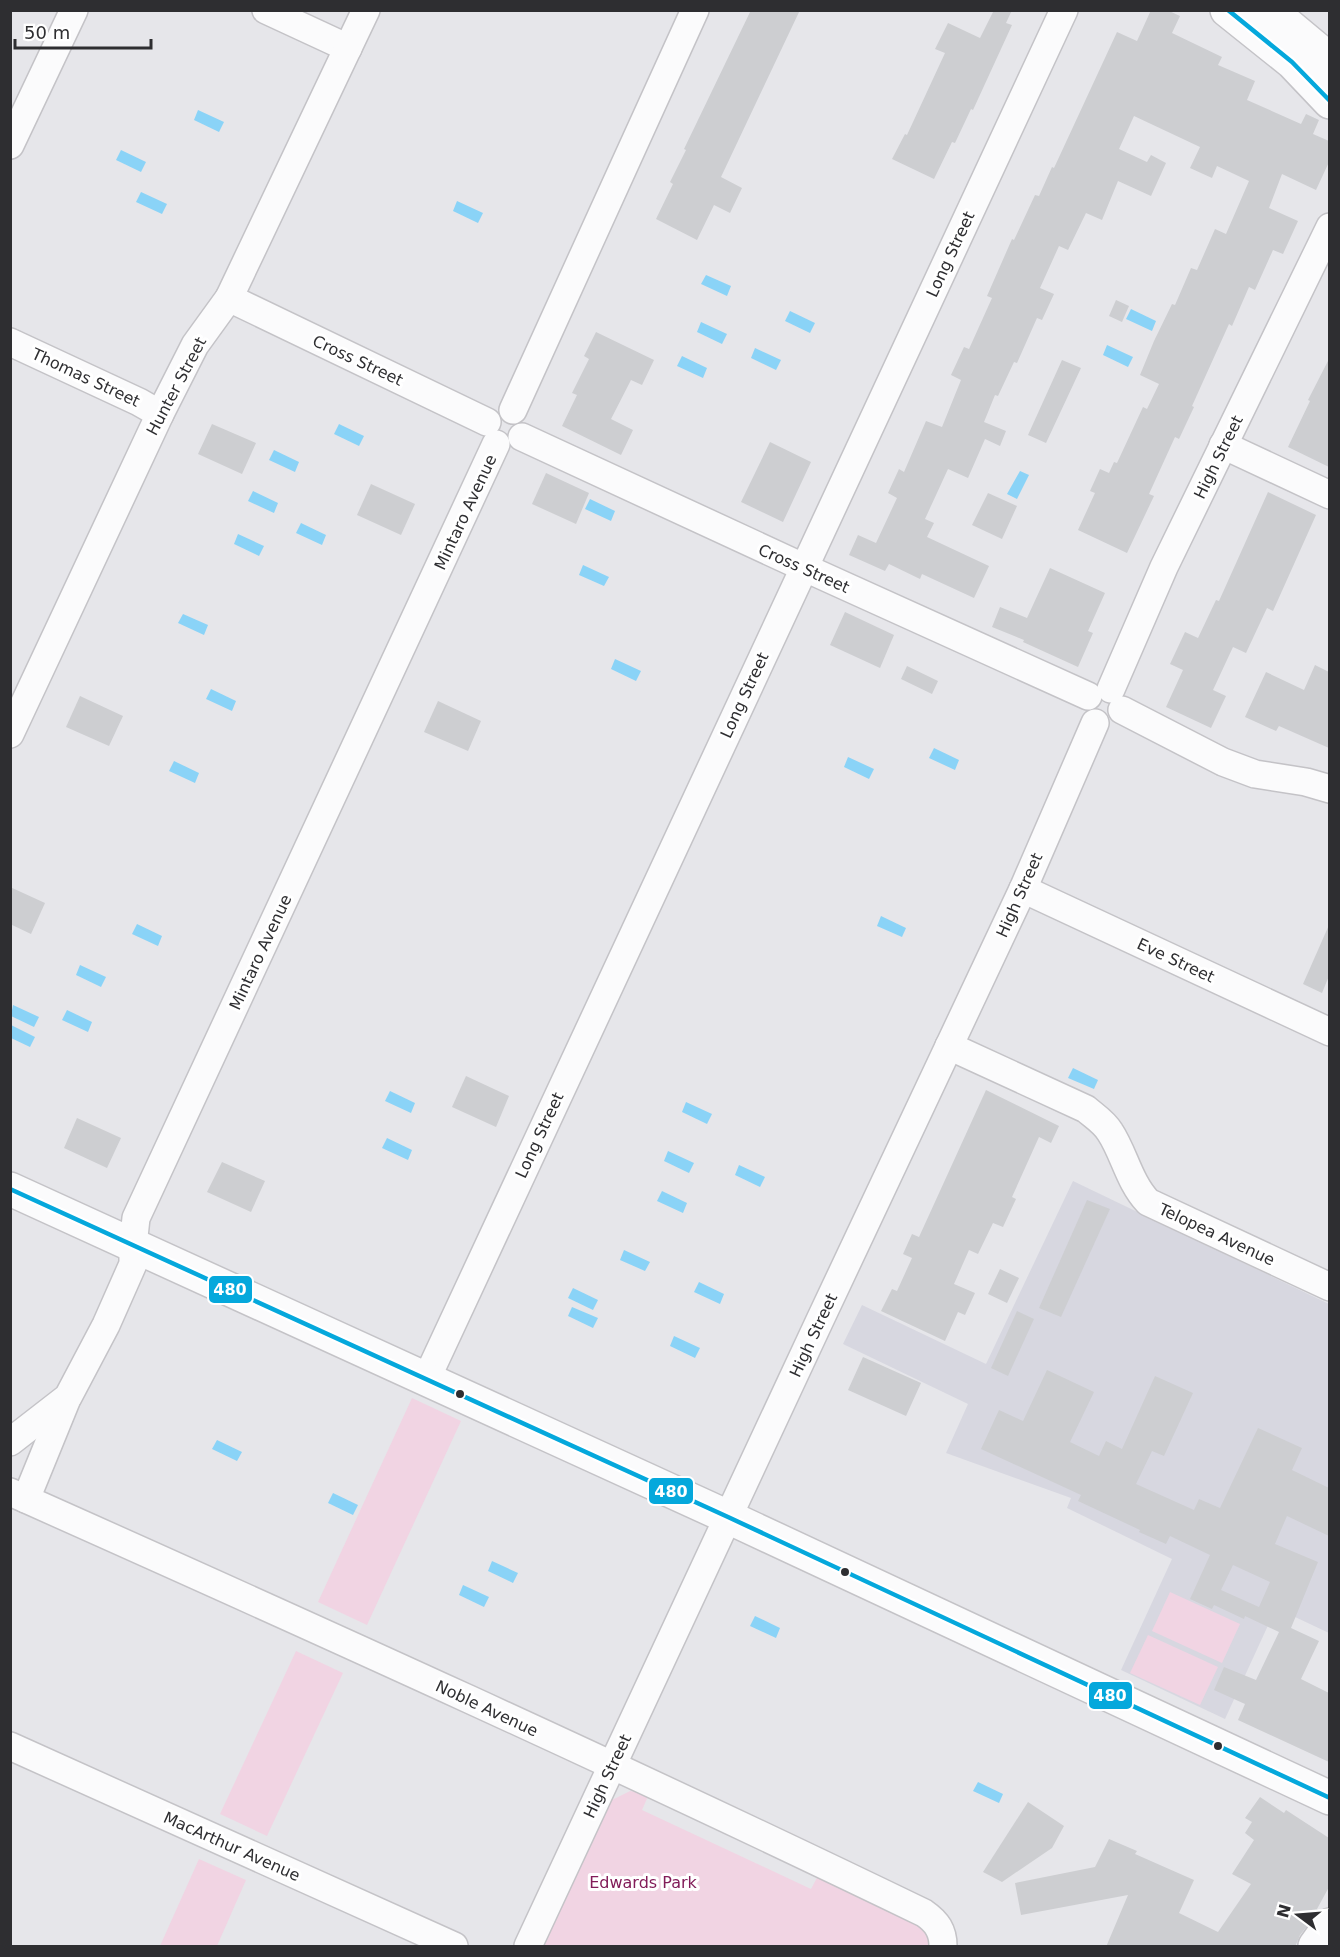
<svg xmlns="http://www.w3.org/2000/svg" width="1340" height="1957" font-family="'DejaVu Sans',sans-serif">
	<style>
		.built { fill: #d7d7e0 }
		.green { fill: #f1d4e3 }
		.water { fill: #8ad3f7 }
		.building { fill: #cdced1; fill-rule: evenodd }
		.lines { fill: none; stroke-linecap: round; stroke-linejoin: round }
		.minor-casing { stroke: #c4c3c7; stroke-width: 30 }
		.major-casing { stroke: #c4c3c7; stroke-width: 36 }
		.highway-casing { stroke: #c4c3c7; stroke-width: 36 }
		.minor { stroke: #fbfbfc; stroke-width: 27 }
		.major { stroke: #fbfbfc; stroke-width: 33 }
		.highway { stroke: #fbfbfc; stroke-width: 33 }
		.bus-1-casing { stroke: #fff; stroke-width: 9 }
		.bus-1 { stroke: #05a8dc; stroke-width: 4.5 }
		.bus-dot { fill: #2e2e31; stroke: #fff; stroke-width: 2 }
		.labels { text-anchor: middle; stroke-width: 6; stroke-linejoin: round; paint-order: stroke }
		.street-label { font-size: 16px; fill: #2e2e31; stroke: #fff }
		.park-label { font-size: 16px; fill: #821c59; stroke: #fff }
		.line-badge { stroke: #fff; stroke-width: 2 }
		.badge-label { font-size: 16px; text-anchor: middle; font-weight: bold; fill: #fff }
	</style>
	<rect width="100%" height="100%" fill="#e6e6ea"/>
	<path class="built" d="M 1073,1181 L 1329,1304 L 1329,1633 L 1276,1608 L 1225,1719 L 1121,1670 L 1172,1559 L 1067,1508 L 1071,1498 L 946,1453 L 968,1404 L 843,1344 L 862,1305 L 986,1364 Z"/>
	<g class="green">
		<path d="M 412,1398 L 461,1421 L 367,1625 L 318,1602 Z"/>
		<path d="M 1170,1592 L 1240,1624 L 1222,1663 L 1152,1631 Z"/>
		<path d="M 1148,1635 L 1218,1667 L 1200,1705 L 1130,1673 Z"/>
		<path d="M 296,1651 L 343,1673 L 267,1836 L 220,1814 Z"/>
		<path d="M 630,1791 L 649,1794 L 642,1810 L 811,1889 L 819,1874 L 922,1923 L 933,1946 L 542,1946 L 607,1805 L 612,1800 Z"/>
		<path d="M 199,1859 L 246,1880 L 217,1946 L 160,1946 Z"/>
	</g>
	<g class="water">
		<path d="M 198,110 L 224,122 L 219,132 L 194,120 Z"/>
		<path d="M 121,150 L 146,162 L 141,172 L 116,160 Z"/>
		<path d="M 141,192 L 167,204 L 162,214 L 136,202 Z"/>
		<path d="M 457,201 L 483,213 L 478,223 L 453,211 Z"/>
		<path d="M 706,275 L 731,286 L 727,296 L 701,284 Z"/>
		<path d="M 1131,309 L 1156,321 L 1152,331 L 1126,319 Z"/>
		<path d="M 790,311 L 815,323 L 810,333 L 785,321 Z"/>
		<path d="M 701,322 L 727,334 L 722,344 L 697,332 Z"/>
		<path d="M 1107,345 L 1133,357 L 1128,367 L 1103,355 Z"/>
		<path d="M 755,348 L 781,360 L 776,370 L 751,358 Z"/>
		<path d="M 682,356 L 707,368 L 703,378 L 677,366 Z"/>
		<path d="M 339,424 L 364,436 L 359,446 L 334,434 Z"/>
		<path d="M 274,450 L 299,462 L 295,472 L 269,460 Z"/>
		<path d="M 1020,471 L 1029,475 L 1017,499 L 1007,494 Z"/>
		<path d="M 253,491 L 278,503 L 274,513 L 248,501 Z"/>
		<path d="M 590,499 L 615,511 L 611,521 L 585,509 Z"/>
		<path d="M 301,523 L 326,535 L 322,545 L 296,533 Z"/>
		<path d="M 238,534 L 264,546 L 259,556 L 234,544 Z"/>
		<path d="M 583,565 L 609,577 L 604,586 L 579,575 Z"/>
		<path d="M 183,614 L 208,625 L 204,635 L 178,623 Z"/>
		<path d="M 615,659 L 641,671 L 636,681 L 611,669 Z"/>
		<path d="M 211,689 L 236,701 L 232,711 L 206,699 Z"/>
		<path d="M 934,748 L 959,760 L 955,770 L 929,758 Z"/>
		<path d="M 848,757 L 874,769 L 869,779 L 844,767 Z"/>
		<path d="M 174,761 L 199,773 L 195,783 L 169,771 Z"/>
		<path d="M 881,916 L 906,928 L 902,937 L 877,926 Z"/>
		<path d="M 137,924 L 162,936 L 158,946 L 132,934 Z"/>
		<path d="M 80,965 L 106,977 L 101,987 L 76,975 Z"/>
		<path d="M 13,1005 L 39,1017 L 34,1027 L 11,1016 Z"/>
		<path d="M 67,1010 L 92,1022 L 88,1032 L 62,1020 Z"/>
		<path d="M 11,1025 L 35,1037 L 30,1047 L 11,1038 Z"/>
		<path d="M 1073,1068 L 1098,1080 L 1094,1089 L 1068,1078 Z"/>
		<path d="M 390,1091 L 415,1103 L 411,1113 L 385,1101 Z"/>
		<path d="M 686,1102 L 712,1114 L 707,1124 L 682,1112 Z"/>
		<path d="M 387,1138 L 412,1150 L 408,1160 L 382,1148 Z"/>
		<path d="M 668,1151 L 694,1163 L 689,1173 L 664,1161 Z"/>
		<path d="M 739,1165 L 765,1177 L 760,1187 L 735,1175 Z"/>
		<path d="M 662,1191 L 687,1203 L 683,1213 L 657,1201 Z"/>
		<path d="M 624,1250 L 650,1262 L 645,1271 L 620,1260 Z"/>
		<path d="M 699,1282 L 724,1294 L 720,1304 L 694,1292 Z"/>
		<path d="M 573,1288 L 598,1300 L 593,1310 L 568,1298 Z"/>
		<path d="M 572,1307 L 598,1318 L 593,1328 L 568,1316 Z"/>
		<path d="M 674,1336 L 700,1348 L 695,1358 L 670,1346 Z"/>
		<path d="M 217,1440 L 242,1452 L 237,1461 L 212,1449 Z"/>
		<path d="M 333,1493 L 358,1505 L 353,1515 L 328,1503 Z"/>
		<path d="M 492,1561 L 518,1573 L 513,1583 L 488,1571 Z"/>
		<path d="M 463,1585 L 489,1597 L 484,1607 L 459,1595 Z"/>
		<path d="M 755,1616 L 780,1628 L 776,1638 L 750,1626 Z"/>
		<path d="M 978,1782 L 1003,1794 L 999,1803 L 973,1791 Z"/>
	</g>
	<g class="building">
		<path d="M 751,10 L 800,10 L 721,177 L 742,188 L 730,213 L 714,205 L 697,240 L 656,219 L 673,184 L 670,182 L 686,150 L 684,149 Z"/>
		<path d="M 994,10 L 1012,10 L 1006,23 L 1012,25 L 973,110 L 971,109 L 955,143 L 952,142 L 934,179 L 892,159 L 905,134 L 907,135 L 945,53 L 935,49 L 948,23 L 980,38 Z"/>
		<path d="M 1151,10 L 1167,10 L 1180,16 L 1172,33 L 1222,57 L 1218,65 L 1255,81 L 1247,100 L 1301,124 L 1306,114 L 1319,120 L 1313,134 L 1329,141 L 1329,162 L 1316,190 L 1282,174 L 1269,208 L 1298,221 L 1283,254 L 1273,250 L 1255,290 L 1249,287 L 1232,326 L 1229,324 L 1192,406 L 1194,407 L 1179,439 L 1175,437 L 1149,494 L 1154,496 L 1127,553 L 1078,530 L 1095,493 L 1090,491 L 1100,469 L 1109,473 L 1114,462 L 1117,463 L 1143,407 L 1147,409 L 1159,384 L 1140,375 L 1154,341 L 1172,304 L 1175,305 L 1191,268 L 1197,270 L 1215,229 L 1226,234 L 1249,181 L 1217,166 L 1212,178 L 1190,168 L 1200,147 L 1134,116 L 1119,149 L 1147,162 L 1151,155 L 1166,163 L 1151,196 L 1118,181 L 1102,220 L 1086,213 L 1068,250 L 1059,246 L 1040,288 L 1054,294 L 1042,320 L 1037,318 L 1017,363 L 1014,362 L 998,396 L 995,395 L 984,422 L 1006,431 L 1000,446 L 985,439 L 968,478 L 948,469 L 925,519 L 934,523 L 927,537 L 989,566 L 974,598 L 922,574 L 920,579 L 889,564 L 885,571 L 849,555 L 858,535 L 876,543 L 897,498 L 888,493 L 899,469 L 904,472 L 926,421 L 942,427 L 961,380 L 951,375 L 964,347 L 969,349 L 992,298 L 987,296 L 1012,239 L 1014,240 L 1035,195 L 1039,196 L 1052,167 L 1054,168 L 1117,32 L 1137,41 Z"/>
		<path d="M 1116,300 L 1129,306 L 1122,322 L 1109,316 Z"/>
		<path d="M 596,332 L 654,360 L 642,385 L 631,380 L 611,419 L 633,430 L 621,455 L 562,426 L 577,395 L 572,393 L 589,359 L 584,356 Z"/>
		<path d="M 1329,359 L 1329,467 L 1288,447 L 1310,401 L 1308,400 Z"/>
		<path d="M 1062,360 L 1081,368 L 1046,443 L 1028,435 Z"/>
		<path d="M 212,424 L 256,443 L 242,474 L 198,454 Z"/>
		<path d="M 770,442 L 811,462 L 783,522 L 741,502 Z"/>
		<path d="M 546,473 L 589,493 L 576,524 L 532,504 Z"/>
		<path d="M 371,484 L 415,504 L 401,535 L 357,515 Z"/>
		<path d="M 1268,492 L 1316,515 L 1273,611 L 1267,608 L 1246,653 L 1233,647 L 1213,690 L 1226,696 L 1211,728 L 1166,707 L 1183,670 L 1170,664 L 1185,632 L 1198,638 L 1216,600 L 1219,601 Z"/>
		<path d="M 988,493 L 1017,506 L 1002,539 L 972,525 Z"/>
		<path d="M 1050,568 L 1105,593 L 1088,631 L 1093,633 L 1078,667 L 1023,642 L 1024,640 L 992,627 L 1000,607 L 1027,618 Z"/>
		<path d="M 845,612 L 894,635 L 880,668 L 830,645 Z"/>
		<path d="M 1315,665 L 1329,672 L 1329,748 L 1279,726 L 1276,731 L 1245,717 L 1266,672 L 1304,690 Z"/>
		<path d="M 907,666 L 938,681 L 932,694 L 901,679 Z"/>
		<path d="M 80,696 L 123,716 L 109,746 L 66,727 Z"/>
		<path d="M 438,701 L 481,721 L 468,751 L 424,732 Z"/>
		<path d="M 10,887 L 45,903 L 31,934 L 10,924 Z"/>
		<path d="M 1329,925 L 1329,976 L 1322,993 L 1303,984 Z"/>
		<path d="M 466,1076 L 509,1096 L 496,1127 L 452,1107 Z"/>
		<path d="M 986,1090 L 1059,1126 L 1051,1143 L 1039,1137 L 1012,1197 L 1016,1199 L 1003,1227 L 993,1223 L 978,1254 L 969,1250 L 954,1284 L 975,1293 L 965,1315 L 958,1312 L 945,1341 L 881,1311 L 892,1289 L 897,1291 L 912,1258 L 903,1254 L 912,1234 L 919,1237 Z"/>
		<path d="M 77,1118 L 121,1138 L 107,1168 L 64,1148 Z"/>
		<path d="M 222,1162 L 265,1181 L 251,1212 L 207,1192 Z"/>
		<path d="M 1087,1200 L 1110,1209 L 1061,1317 L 1039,1308 Z"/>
		<path d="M 1000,1269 L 1019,1278 L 1007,1303 L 988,1294 Z"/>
		<path d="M 1017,1311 L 1034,1319 L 1008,1376 L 991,1368 Z"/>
		<path d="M 863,1357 L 921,1383 L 906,1416 L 848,1390 Z"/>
		<path d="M 1047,1370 L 1094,1392 L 1070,1442 L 1099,1456 L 1106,1441 L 1122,1449 L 1155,1376 L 1193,1393 L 1164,1456 L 1152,1451 L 1136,1484 L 1194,1510 L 1199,1499 L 1220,1508 L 1258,1428 L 1302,1448 L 1292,1470 L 1329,1488 L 1329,1536 L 1287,1516 L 1275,1544 L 1318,1562 L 1291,1628 L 1319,1641 L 1301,1679 L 1329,1693 L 1329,1762 L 1238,1720 L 1245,1704 L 1214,1690 L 1224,1667 L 1256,1680 L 1279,1632 L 1245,1616 L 1244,1619 L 1214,1605 L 1212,1609 L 1190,1599 L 1210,1555 L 1170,1536 L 1166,1544 L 1139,1532 L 1140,1530 L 1078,1501 L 1081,1495 L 981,1449 L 999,1410 L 1023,1421 ZM 1233,1565 L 1270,1582 L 1259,1607 L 1221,1590 Z"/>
		<path d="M 1260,1797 L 1284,1813 L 1286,1810 L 1329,1838 L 1329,1887 L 1317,1909 L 1319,1911 L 1300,1935 L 1295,1947 L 1106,1947 L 1128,1895 L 1021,1915 L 1015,1883 L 1095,1867 L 1109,1839 L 1137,1851 L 1135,1854 L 1194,1880 L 1179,1913 L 1218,1932 L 1251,1884 L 1232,1874 L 1254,1840 L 1245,1833 L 1252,1822 L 1245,1818 Z"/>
		<path d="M 1028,1802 L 1064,1826 L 1052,1848 L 1002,1882 L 983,1872 Z"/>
	</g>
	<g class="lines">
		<g class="minor-casing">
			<g id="minor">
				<path d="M 266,10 L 348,48"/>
				<path d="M 10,145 L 74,10"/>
				<path d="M 229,298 L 487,422"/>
				<path d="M 10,342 L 139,402 L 160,414"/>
				<path d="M 513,410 L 695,10"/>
				<path d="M 522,437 L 803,567 L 1088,696"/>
				<path d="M 1223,445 L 1330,495"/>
				<path d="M 1111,689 L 1164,567 L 1330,227"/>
				<path d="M 1122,710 L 1223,762 L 1255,774 L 1306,782 L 1330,789"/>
				<path d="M 10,734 L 160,414 L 195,345 L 229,298 L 366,10"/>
				<path d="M 1023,889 L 1330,1032"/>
				<path d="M 949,1046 L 1086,1109 C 1094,1116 1104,1122 1110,1132 C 1124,1153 1129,1182 1148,1202 L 1330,1287"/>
				<path d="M 426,1380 L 1064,10"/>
				<path d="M 10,1442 L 68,1397 L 106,1325 L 133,1264 L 133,1246 L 136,1218 L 496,444"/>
				<path d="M 10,1492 C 317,1629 622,1767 924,1913 C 937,1922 943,1931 943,1946"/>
				<path d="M 26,1499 L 66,1401"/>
				<path d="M 10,1746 L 454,1946"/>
				<path d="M 528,1946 L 820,1320 L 1023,889 L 1095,723"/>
			</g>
		</g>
		<g class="major-casing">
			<path id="major" d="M 10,1189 L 728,1517 L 1330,1798"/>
		</g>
		<g class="highway-casing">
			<g id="highway">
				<path d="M 1227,10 L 1292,62 L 1330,102"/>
				<path d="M 1270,10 L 1330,60"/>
				<path d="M 1315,1946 L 1330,1925"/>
			</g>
		</g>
		<use href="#minor" class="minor"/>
		<use href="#major" class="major"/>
		<use href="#highway" class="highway"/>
		<g class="bus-1-casing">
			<g id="bus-1">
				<path d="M 1228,10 L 1292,62 L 1330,101"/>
				<path d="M 10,1189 L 728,1517 L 1330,1798"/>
			</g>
		</g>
		<use href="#bus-1" class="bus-1"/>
	</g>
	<g class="bus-dot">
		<circle cx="460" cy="1394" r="5"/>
		<circle cx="845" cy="1572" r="5"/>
		<circle cx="1218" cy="1746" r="5"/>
	</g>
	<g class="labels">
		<g class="street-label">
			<text transform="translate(950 254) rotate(-65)" y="6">Long Street</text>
			<text transform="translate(358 360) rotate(25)" y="6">Cross Street</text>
			<text transform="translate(86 377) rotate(25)" y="6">Thomas Street</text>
			<text transform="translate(176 386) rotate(-62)" y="6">Hunter Street</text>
			<text transform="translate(1218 457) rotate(-64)" y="6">High Street</text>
			<text transform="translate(465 512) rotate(-65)" y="6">Mintaro Avenue</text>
			<text transform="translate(804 568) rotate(24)" y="6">Cross Street</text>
			<text transform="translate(744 695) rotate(-65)" y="6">Long Street</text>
			<text transform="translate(1019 895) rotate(-66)" y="6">High Street</text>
			<text transform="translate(260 952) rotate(-65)" y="6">Mintaro Avenue</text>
			<text transform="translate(1176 960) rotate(25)" y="6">Eve Street</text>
			<text transform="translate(539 1135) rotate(-65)" y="6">Long Street</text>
			<text transform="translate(1217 1234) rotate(25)" y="6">Telopea Avenue</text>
			<text transform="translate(813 1335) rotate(-65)" y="6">High Street</text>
			<text transform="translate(487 1708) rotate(25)" y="6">Noble Avenue</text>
			<text transform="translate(607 1776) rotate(-65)" y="6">High Street</text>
			<text transform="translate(232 1846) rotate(24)" y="6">MacArthur Avenue</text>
		</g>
		<g class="park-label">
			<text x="643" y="1888">Edwards Park</text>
		</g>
	</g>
	<g class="line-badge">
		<rect x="208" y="1275" width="45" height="29" rx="6" fill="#05a8dc"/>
		<rect x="648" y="1477" width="46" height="28" rx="6" fill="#05a8dc"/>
		<rect x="1088" y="1681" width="45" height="29" rx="6" fill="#05a8dc"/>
	</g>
	<g class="badge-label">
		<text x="230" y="1295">480</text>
		<text x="671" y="1497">480</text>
		<text x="1110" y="1701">480</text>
	</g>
	<rect width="1340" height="1957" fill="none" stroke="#2e2e31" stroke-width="24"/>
	<g transform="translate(1298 1915) rotate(286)" stroke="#ffffff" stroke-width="4.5" paint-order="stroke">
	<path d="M0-4.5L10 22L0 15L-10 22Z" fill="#2e2e31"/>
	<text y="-9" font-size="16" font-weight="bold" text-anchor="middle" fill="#2e2e31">N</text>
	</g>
	<path d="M15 39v9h136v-9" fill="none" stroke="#2e2e31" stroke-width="3"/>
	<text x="24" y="39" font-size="18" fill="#2e2e31" stroke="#ffffff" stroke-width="4.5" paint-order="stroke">50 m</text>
</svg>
